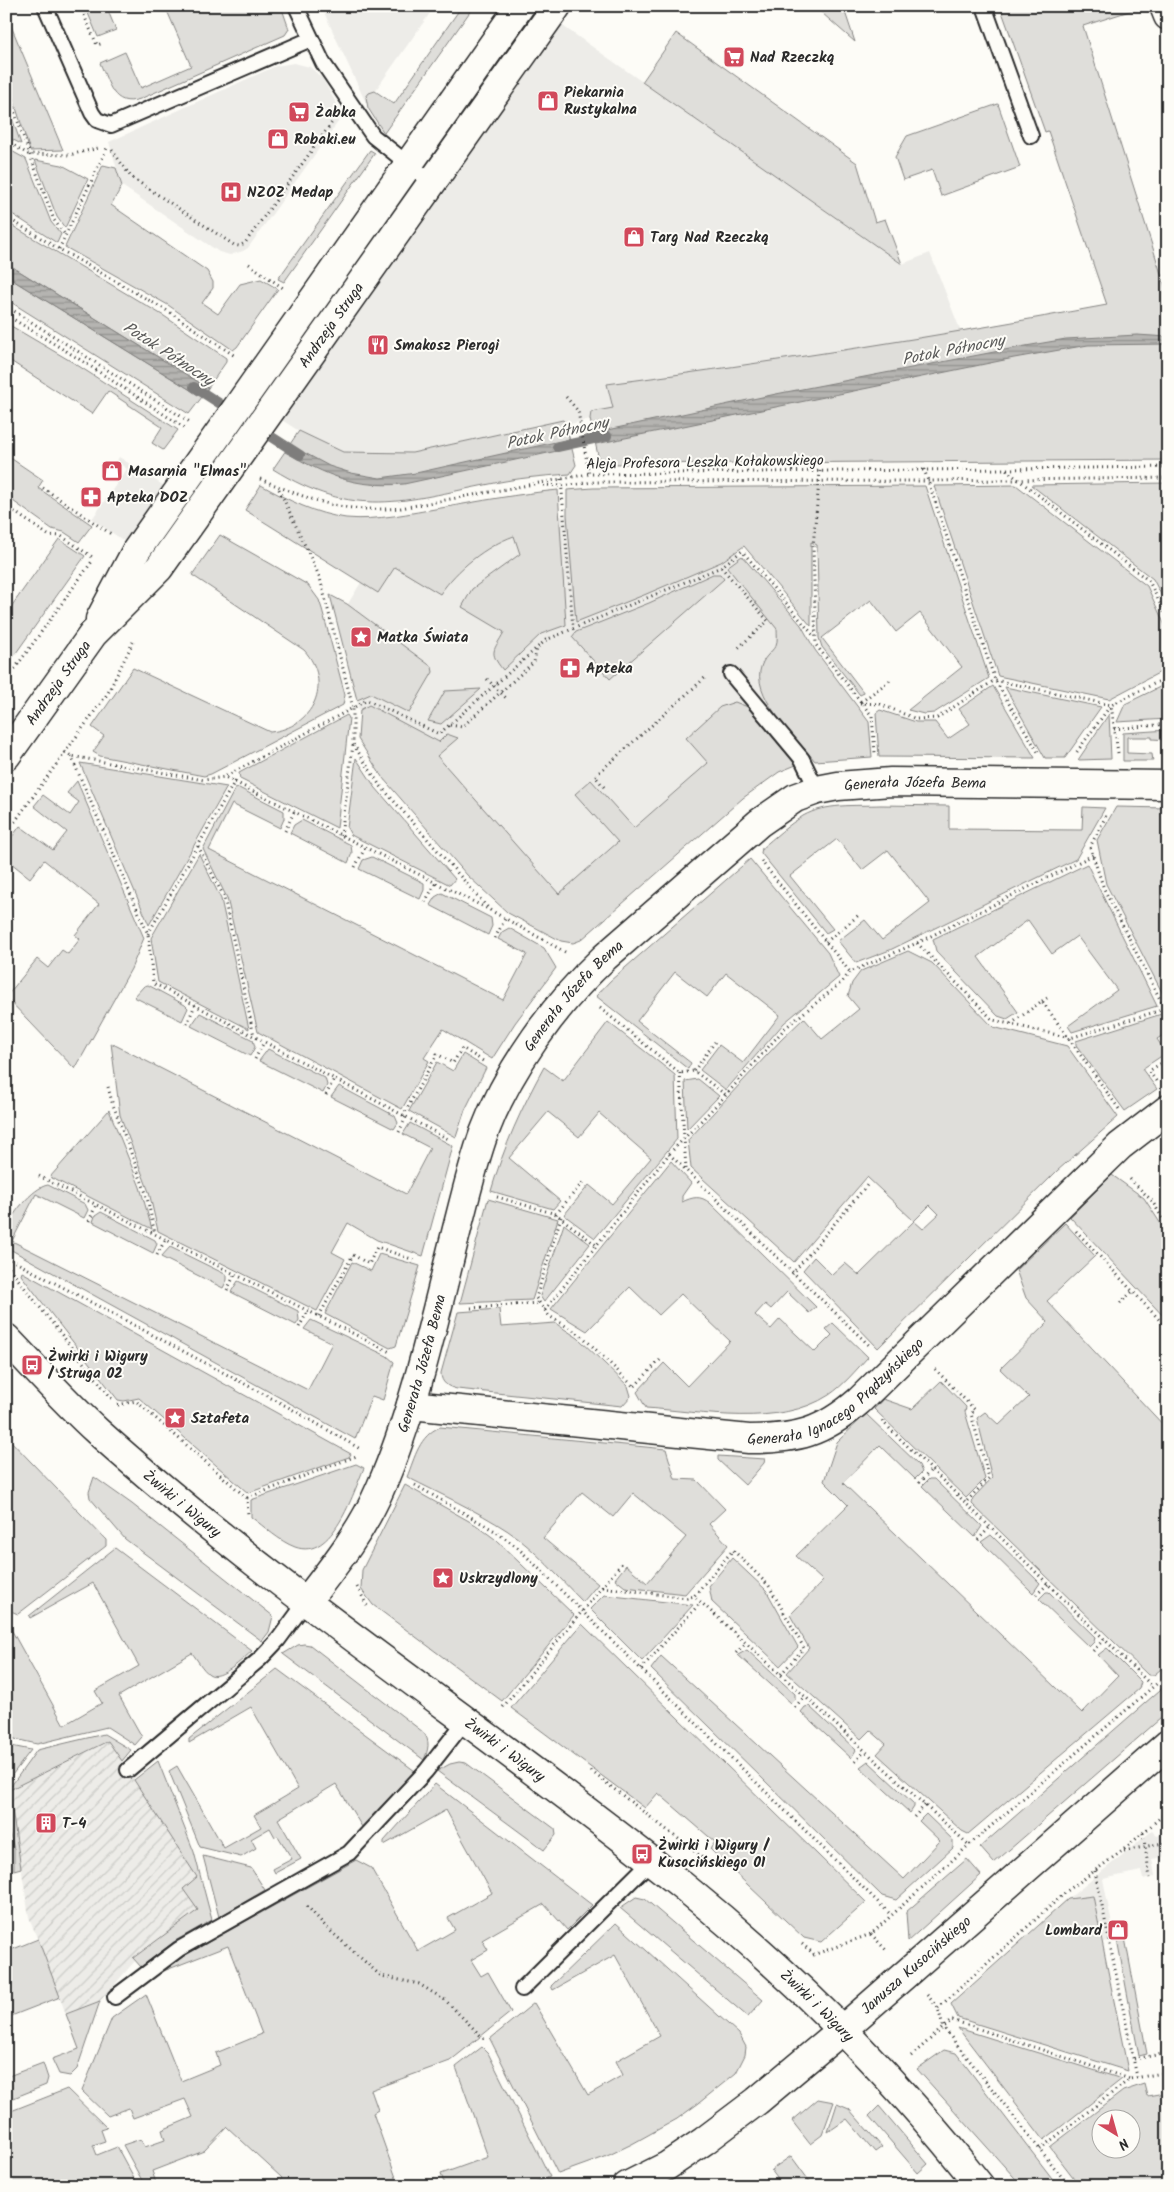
<svg xmlns="http://www.w3.org/2000/svg" width="1174" height="2192" viewBox="0 0 1174 2192" font-family="Kalam,sans-serif">
<style>
.built{fill:#edece8}
.industrial{fill:url(#industrial-furrows)}
.green{fill:#dfdeda;stroke:#858482;fill-rule:evenodd}
.water{fill:url(#water-rules);stroke:#7e7d7b}
.lines{fill:none;stroke-linecap:round;stroke-linejoin:round}
.stream{stroke:#7e7d7b;stroke-width:10}
.lane-casing{stroke:#2b2b2b;stroke-width:18}
.street-casing{stroke:#2b2b2b;stroke-width:31}
.secondary-casing{stroke:#2b2b2b;stroke-width:31}
.path{stroke:#2b2b2b;stroke-width:3;stroke-dasharray:1 4;stroke-linecap:butt}
.lane{stroke:#fdfcf7;stroke-width:14}
.street{stroke:#fdfcf7;stroke-width:28}
.secondary{stroke:#fdfcf7;stroke-width:28}
.labels{text-anchor:middle;stroke-width:4;stroke-linejoin:round;paint-order:stroke}
.poi-label{font-size:15px;font-weight:bold;fill:#2b2b2b;stroke:#fdfcf7;text-anchor:start}
.street-label{font-size:15px;fill:#2b2b2b;stroke:#fdfcf7}
.water-label{font-size:16px;font-style:italic;fill:#5b5b5a;stroke:#fdfcf7}
</style>
<defs>
<pattern id="industrial-furrows" width="10" height="10" patternUnits="userSpaceOnUse" patternTransform="scale(1.25)"><rect width="10" height="10" fill="#edece8"/><path d="M-1 1l2-2M0 10L10 0M9 11l2-2" fill="none" stroke="#cbcbc7"/></pattern>
<pattern id="water-rules" width="6" height="5" patternUnits="userSpaceOnUse" patternTransform="scale(1.25)"><rect width="6" height="5" fill="#b5b4b1"/><path d="M0 2.5h6" fill="none" stroke="#939390"/></pattern>
</defs>
<rect width="100%" height="100%" fill="#fdfcf7"/>
<filter id="ink" filterUnits="userSpaceOnUse"><feTurbulence type="fractalNoise" baseFrequency=".02" numOctaves="2"/><feDisplacementMap in="SourceGraphic" scale="10" xChannelSelector="R" yChannelSelector="G"/><feConvolveMatrix kernelMatrix="1 2 1 2 8 2 1 2 1" color-interpolation-filters="sRGB"/></filter>
<g filter="url(#ink)">
<path class="built" d="M 321,6 L 435,6 L 375,91 L 369,93 L 366,103 Z
M 557,22 L 902,264 L 930,253 L 961,332 L 745,366 L 607,384 L 613,408 L 591,412 L 590,419 L 566,425 L 563,420 L 412,453 L 343,452 L 299,431 L 277,417 Z
M 294,63 L 310,67 L 322,78 L 343,115 L 248,248 L 243,251 L 230,255 L 219,252 L 122,186 L 109,142 L 276,66 Z
M 119,457 L 169,489 L 130,545 L 92,519 L 127,469 L 117,461 Z
M 701,510 L 801,625 L 818,696 L 557,914 L 365,741 L 340,617 L 397,523 Z
M 1152,1831 L 1157,1836 L 1168,1832 L 1168,1856 L 1152,1859 L 1155,1876 L 1143,1879 L 1141,1871 L 1103,1879 L 1115,1940 L 1103,1942 L 1093,1896 L 1068,1899 Z"/>
<path class="industrial" d="M 109,1741 L 198,1878 L 199,1910 L 133,1958 L 135,1961 L 100,2001 L 66,2014 L 29,1917 L 9,1790 Z"/>
<path class="green" d="M 85,6 L 106,6 L 116,30 L 98,37 Z
M 165,6 L 281,6 L 289,29 L 285,35 L 140,99 C 113,108 109,83 100,63 L 125,52 L 141,88 L 191,66 Z
M 462,6 L 474,6 L 384,133 L 368,108 L 366,97 L 369,93 L 375,91 L 394,104 Z
M 814,6 L 843,6 L 855,42 Z
M 1000,6 L 1145,6 L 1083,26 L 1168,296 L 1168,460 L 603,464 L 599,460 L 590,419 L 591,412 L 613,408 L 607,384 C 774,362 941,336 1107,305 L 1048,131 L 1045,132 Z
M 6,14 L 63,150 L 30,151 L 6,77 Z
M 676,33 L 857,163 L 875,222 L 885,219 L 902,264 L 642,82 Z
M 6,101 L 21,144 L 6,136 Z
M 998,104 L 1020,167 L 941,196 L 932,170 L 903,180 L 895,157 L 907,136 Z
M 6,148 L 26,159 L 51,222 L 61,234 L 57,243 L 6,210 Z
M 370,150 L 375,153 L 284,282 L 278,279 Z
M 35,160 L 62,165 L 88,179 L 65,228 L 57,217 Z
M 103,165 L 116,168 L 122,186 L 111,205 L 207,271 L 213,282 L 213,288 L 202,303 L 218,314 L 240,284 L 261,279 L 278,289 L 237,347 L 233,350 L 168,305 L 65,247 Z
M 6,222 L 164,316 L 226,358 L 226,362 L 208,388 L 6,263 Z
M 6,276 L 202,397 L 189,414 L 6,299 Z
M 6,323 L 74,363 L 178,430 L 163,450 L 152,443 L 162,427 L 108,391 L 92,414 L 6,358 Z
M 563,420 L 566,425 L 576,465 L 570,474 C 543,476 517,478 490,484 C 403,501 355,520 273,469 L 299,431 L 343,452 L 412,453 Z
M 6,455 L 43,480 L 38,488 L 92,525 L 79,542 L 64,532 L 52,529 L 6,496 Z
M 1168,483 L 1168,608 L 1153,579 L 1031,485 Z
M 261,485 C 288,500 315,514 346,518 C 377,521 410,513 441,508 C 480,501 518,494 558,490 L 566,625 L 541,634 L 503,670 C 488,651 494,651 504,632 L 462,607 L 472,589 L 520,554 L 514,536 C 486,546 457,569 440,594 L 395,567 L 378,593 L 245,510 Z
M 1016,485 L 1147,586 L 1168,632 L 1168,668 L 1109,699 L 998,676 L 934,486 Z
M 925,486 L 989,678 L 934,713 L 924,714 L 908,710 L 962,667 L 920,613 L 896,632 L 871,600 L 822,638 L 864,693 L 860,695 L 822,647 L 819,638 L 817,545 L 811,542 L 811,626 L 744,546 L 721,562 L 644,595 L 576,622 L 567,515 L 567,490 L 593,488 Z
M 220,535 L 308,585 L 319,600 L 322,609 L 345,695 L 343,705 L 211,774 L 204,776 L 100,756 L 93,752 L 104,736 L 92,727 L 133,668 L 270,732 C 313,728 334,683 304,650 L 192,575 Z
M 59,539 L 85,556 L 6,667 L 6,614 Z
M 742,556 L 801,625 L 815,650 L 869,722 L 872,757 L 815,761 C 797,739 755,700 760,671 C 763,656 770,655 776,645 C 778,641 777,633 777,629 L 727,567 Z
M 713,574 L 720,574 L 724,579 L 610,679 L 572,637 L 576,632 L 649,603 Z
M 330,595 L 347,604 L 432,667 L 433,672 L 409,713 L 371,694 L 357,700 Z
M 1168,683 L 1168,719 L 1117,722 L 1125,704 Z
M 993,686 L 1035,758 L 879,757 L 876,713 L 880,710 L 916,722 L 935,722 L 948,739 L 970,724 L 959,709 Z
M 1005,687 L 1101,707 L 1065,758 L 1045,758 Z
M 481,689 L 441,724 L 428,721 L 445,691 Z
M 735,702 L 748,707 L 796,765 L 779,772 L 743,798 L 581,940 L 573,943 L 561,941 L 508,913 L 467,875 L 382,777 L 358,739 L 360,710 L 369,705 L 439,742 L 447,734 L 458,738 L 437,756 L 559,894 L 618,842 L 575,794 L 591,780 L 634,828 L 708,763 L 686,738 L 720,707 Z
M 1109,714 L 1111,759 L 1078,760 Z
M 347,715 L 349,718 L 337,828 L 240,779 L 239,773 Z
M 1168,730 L 1168,740 L 1152,739 L 1152,737 L 1127,737 L 1127,753 L 1152,754 L 1153,761 L 1123,761 L 1123,733 Z
M 356,758 L 375,787 L 455,879 L 450,885 L 351,835 L 347,828 Z
M 80,763 L 227,787 L 149,925 Z
M 77,781 L 144,938 L 131,969 L 75,1069 L 6,997 L 37,959 L 48,968 L 62,950 L 68,954 L 80,939 L 75,935 L 99,904 L 44,860 L 30,878 L 6,859 L 6,845 L 20,826 L 53,850 L 67,832 L 34,806 L 43,795 L 70,815 L 79,802 L 67,793 Z
M 239,788 L 284,811 L 284,819 L 280,828 L 232,804 L 209,850 L 503,1000 L 527,954 L 498,939 L 502,932 L 509,928 L 544,948 L 556,968 L 515,1023 L 492,1059 L 443,1029 L 424,1058 L 429,1061 L 402,1109 L 258,1032 L 227,898 L 203,849 L 235,789 Z
M 881,805 L 949,806 L 949,829 L 1082,830 L 1083,807 L 1105,808 L 1076,859 L 890,950 L 856,963 L 838,941 L 865,920 L 882,940 L 930,903 L 888,850 L 862,870 L 837,839 L 790,876 L 833,929 L 826,933 L 761,853 L 762,848 C 775,837 788,825 803,816 C 826,803 855,806 881,805 Z
M 1116,807 L 1168,808 L 1167,1002 L 1106,884 L 1097,840 Z
M 302,820 L 351,845 L 352,853 L 348,863 L 290,833 L 294,825 Z
M 199,854 L 221,899 L 249,1029 L 158,982 L 151,938 Z
M 372,857 L 424,883 L 424,890 L 420,899 L 359,869 L 363,860 Z
M 750,859 L 828,953 L 839,977 L 784,1023 L 726,1090 L 700,1070 L 719,1045 L 743,1063 L 780,1015 L 726,973 L 707,997 L 675,972 L 637,1021 L 691,1063 L 688,1069 L 596,996 L 610,981 Z
M 1087,864 L 1157,1006 L 1072,1032 L 1068,1026 L 1117,990 L 1077,936 L 1052,954 L 1028,920 L 978,957 L 1018,1012 L 1007,1019 L 998,1016 L 936,951 L 933,939 Z
M 442,893 L 491,918 L 492,926 L 488,935 L 430,905 L 435,897 Z
M 908,951 L 932,963 L 993,1027 L 1067,1046 L 1118,1117 L 1057,1171 L 878,1348 L 803,1270 L 814,1257 L 832,1275 L 845,1263 L 859,1275 L 914,1221 L 867,1177 L 794,1262 L 691,1168 L 688,1140 L 781,1040 L 804,1018 L 822,1039 L 859,1009 L 848,996 L 852,983 L 861,971 ZM 930,1205 L 939,1214 L 923,1229 L 914,1221 Z
M 148,985 L 185,1005 L 188,1008 L 182,1021 L 134,997 L 144,986 Z
M 1168,1012 L 1168,1032 L 1157,1039 L 1166,1053 L 1142,1069 L 1157,1089 L 1125,1111 L 1076,1045 L 1076,1041 Z
M 200,1013 L 253,1040 L 255,1047 L 250,1056 L 191,1026 Z
M 608,1022 L 675,1075 L 677,1139 L 595,1238 L 564,1215 L 589,1185 L 612,1204 L 651,1158 L 599,1113 L 579,1137 L 548,1112 L 509,1158 L 560,1201 L 553,1209 L 491,1191 C 504,1146 522,1107 544,1067 L 563,1081 Z
M 111,1043 L 406,1194 L 430,1148 L 403,1134 L 410,1123 L 453,1146 L 423,1256 L 377,1240 L 348,1223 L 332,1252 L 345,1259 L 317,1311 L 158,1231 L 149,1192 L 120,1115 Z
M 268,1049 L 325,1078 L 327,1085 L 323,1093 L 259,1061 Z
M 463,1054 L 486,1068 L 465,1110 L 456,1137 L 409,1111 L 437,1062 L 453,1071 Z
M 698,1079 L 719,1096 L 687,1129 L 685,1081 Z
M 339,1086 L 395,1116 L 398,1123 L 394,1129 L 331,1097 Z
M 109,1110 L 140,1187 L 152,1229 L 50,1177 Z
M 671,1161 L 691,1183 L 682,1196 L 682,1202 C 693,1197 700,1195 710,1203 L 816,1307 L 809,1313 L 787,1292 L 771,1309 L 765,1304 L 755,1315 L 771,1329 L 780,1319 L 815,1352 L 832,1335 L 826,1329 L 833,1323 L 868,1357 C 856,1370 844,1385 829,1395 C 779,1428 703,1412 646,1408 L 637,1392 L 664,1363 L 687,1386 L 730,1341 L 681,1294 L 659,1315 L 630,1287 L 587,1331 L 551,1309 Z
M 1112,1175 L 1144,1198 L 1168,1235 L 1167,1320 L 1070,1217 Z
M 48,1185 L 85,1204 L 88,1210 L 84,1218 L 36,1194 L 12,1241 L 308,1390 L 332,1343 L 304,1329 L 311,1320 L 387,1356 L 394,1362 L 383,1400 L 372,1396 L 355,1439 L 6,1247 C 6,1242 5,1236 6,1231 C 9,1217 33,1187 48,1185 Z
M 488,1199 L 558,1219 L 532,1300 L 460,1303 Z
M 101,1212 L 155,1240 L 157,1244 L 153,1253 L 93,1222 L 95,1216 Z
M 1065,1223 L 1095,1256 L 1047,1301 L 1168,1430 L 1168,1663 L 1154,1675 L 1148,1675 L 972,1504 L 973,1498 L 992,1478 L 977,1418 L 985,1412 L 999,1425 L 1029,1397 L 1000,1369 L 1048,1322 L 1026,1298 L 1016,1270 Z
M 564,1224 L 590,1244 L 544,1302 L 540,1296 Z
M 170,1247 L 227,1275 L 227,1280 L 223,1288 L 161,1257 Z
M 379,1254 L 420,1266 L 396,1346 L 390,1348 L 325,1314 L 352,1262 L 371,1271 Z
M 22,1272 L 351,1454 L 349,1457 L 248,1493 L 139,1398 L 124,1401 L 118,1400 L 21,1275 Z
M 238,1281 L 298,1311 L 299,1320 L 296,1325 L 231,1292 Z
M 499,1309 L 501,1327 L 555,1323 L 578,1338 L 628,1386 L 631,1396 L 622,1406 L 457,1389 C 448,1387 441,1383 441,1373 L 458,1312 Z
M 941,1381 L 966,1407 L 965,1412 L 985,1479 L 966,1498 L 874,1409 L 883,1399 L 912,1409 Z
M 866,1414 L 919,1465 L 922,1472 L 915,1479 L 880,1445 L 843,1483 L 1082,1713 L 1118,1676 L 1098,1655 L 1107,1648 L 1141,1682 L 1139,1689 L 968,1834 L 962,1831 L 877,1754 L 886,1744 L 870,1730 L 861,1739 L 787,1673 L 809,1648 L 790,1615 L 823,1581 L 796,1556 L 848,1505 L 824,1481 L 837,1442 Z
M 440,1427 L 666,1449 L 675,1479 L 697,1480 L 725,1509 L 709,1524 L 728,1545 L 685,1594 L 625,1587 L 615,1579 L 626,1565 L 647,1583 L 686,1537 L 633,1493 L 613,1517 L 582,1492 L 543,1538 L 598,1584 L 583,1602 C 559,1578 536,1550 508,1531 C 476,1510 440,1494 407,1477 C 415,1457 419,1436 440,1427 Z
M 6,1436 L 106,1540 L 106,1546 L 18,1614 L 6,1609 Z
M 718,1456 L 765,1459 L 764,1463 L 745,1485 L 718,1460 Z
M 356,1464 L 364,1468 C 353,1493 333,1561 295,1547 C 279,1541 265,1527 251,1517 L 251,1500 Z
M 94,1477 L 132,1504 L 273,1616 L 269,1632 L 262,1641 L 125,1539 L 90,1498 L 89,1492 Z
M 929,1479 L 934,1479 L 982,1526 L 975,1537 L 922,1486 Z
M 405,1485 L 476,1525 L 495,1539 L 574,1615 L 502,1701 L 373,1605 L 361,1589 L 362,1570 Z
M 991,1535 L 1040,1583 L 1033,1593 L 981,1542 Z
M 115,1548 L 252,1651 C 244,1658 220,1682 209,1674 C 202,1669 197,1659 192,1653 L 119,1696 L 142,1737 L 135,1745 L 107,1727 L 37,1744 L 6,1737 L 6,1635 L 12,1631 L 64,1725 L 102,1703 L 95,1691 L 139,1666 L 93,1583 L 30,1618 L 29,1616 Z
M 732,1558 L 766,1590 L 798,1647 L 780,1666 L 712,1602 L 709,1586 Z
M 1046,1592 L 1049,1592 L 1095,1637 L 1094,1642 L 1089,1647 L 1039,1599 Z
M 604,1595 L 693,1605 L 642,1661 L 590,1609 Z
M 582,1624 L 866,1902 L 821,1942 L 804,1938 L 710,1849 L 715,1842 L 658,1793 L 645,1808 L 511,1708 Z
M 304,1644 L 310,1645 L 423,1732 C 431,1741 428,1750 424,1760 L 283,1654 L 298,1645 Z
M 747,1650 L 795,1694 L 795,1699 L 791,1703 L 738,1655 Z
M 661,1656 L 904,1879 L 940,1841 L 919,1821 L 926,1814 L 953,1840 L 953,1848 L 896,1900 L 882,1896 L 651,1669 Z
M 277,1669 L 415,1771 L 362,1827 L 336,1784 L 278,1819 L 301,1859 L 275,1873 L 273,1869 L 292,1859 L 278,1836 L 275,1837 L 270,1828 L 251,1839 L 256,1848 L 241,1857 L 200,1847 L 169,1771 L 177,1766 L 224,1848 L 261,1827 L 254,1815 L 298,1789 L 251,1707 L 189,1743 L 189,1739 Z
M 1168,1683 L 1168,1712 L 994,1863 L 980,1847 Z
M 809,1706 L 856,1750 L 851,1758 L 801,1712 L 805,1707 Z
M 104,1734 L 131,1750 L 122,1761 L 108,1741 L 9,1790 L 21,1868 L 14,1870 L 14,1849 L 6,1821 L 6,1793 L 37,1750 Z
M 6,1745 L 31,1750 L 6,1783 Z
M 158,1761 L 194,1852 L 212,1920 L 175,1941 L 141,1967 L 133,1958 L 198,1910 L 183,1889 L 197,1877 L 134,1780 Z
M 868,1761 L 914,1804 L 914,1807 L 910,1813 L 860,1767 Z
M 459,1762 L 466,1763 L 555,1829 L 556,1835 L 544,1850 L 437,1771 L 450,1764 Z
M 435,1784 L 592,1905 L 567,1930 L 544,1904 L 482,1940 L 488,1950 L 471,1960 L 481,1976 L 488,1972 L 511,2012 L 450,2061 L 371,2090 L 378,2110 L 373,2113 L 399,2186 L 280,2186 L 278,2183 L 282,2178 L 227,2127 L 204,2151 L 152,2171 L 157,2186 L 145,2186 L 123,2145 L 141,2139 L 145,2147 L 165,2140 L 162,2130 L 193,2117 L 185,2099 L 133,2118 L 129,2108 L 108,2116 L 82,2091 L 112,2018 L 146,1994 L 181,2081 L 220,2065 L 216,2053 L 262,2034 L 228,1946 L 161,1972 L 187,1954 L 356,1860 L 371,1868 L 418,1951 L 455,1930 L 448,1918 L 492,1893 L 446,1810 L 384,1845 L 384,1841 Z
M 203,1856 L 251,1868 L 265,1890 L 219,1917 Z
M 967,1859 L 981,1875 L 908,1941 L 906,1912 Z
M 1093,1896 L 1128,2071 L 958,2018 L 951,2004 L 1068,1899 Z
M 636,1897 L 645,1899 L 763,2000 L 748,2017 L 620,1908 Z
M 616,1923 L 739,2034 L 746,2047 L 745,2055 L 736,2073 L 699,2103 L 677,2119 L 632,2144 L 605,2157 L 558,2174 L 490,2039 L 534,2003 L 588,2095 L 623,2075 L 616,2061 L 660,2036 L 615,1955 L 553,1990 L 551,1986 Z
M 1125,1938 L 1147,2054 L 1139,2056 L 1117,1939 Z
M 38,1939 L 60,1997 L 6,2018 L 6,1952 Z
M 100,2001 L 77,2069 L 70,2076 L 59,2074 L 52,2059 L 79,2049 L 66,2014 Z
M 958,2028 L 1122,2079 L 1044,2140 Z
M 482,2047 L 488,2053 L 550,2177 L 525,2186 L 445,2186 L 441,2174 L 488,2157 L 456,2067 Z
M 944,2050 L 956,2053 L 1058,2186 L 1022,2186 L 917,2069 Z
M 43,2063 L 48,2078 L 46,2085 L 6,2101 L 6,2077 Z
M 1144,2084 L 1147,2096 L 1165,2093 L 1168,2125 L 1168,2186 L 1080,2186 L 1050,2147 L 1123,2091 ZM 1102,2120 L 1132,2120 L 1132,2150 L 1102,2150 Z
M 67,2089 L 107,2128 L 101,2130 L 105,2141 L 93,2145 L 97,2155 L 117,2147 L 138,2186 L 6,2186 L 6,2113 Z
M 818,2099 L 834,2102 L 822,2135 L 810,2144 L 792,2121 Z
M 837,2104 L 849,2109 L 882,2147 L 875,2152 L 847,2119 L 828,2132 Z
M 879,2106 L 928,2164 L 918,2173 L 869,2116 Z
M 791,2156 L 813,2186 L 783,2186 L 771,2170 Z"/>
<path class="water" d="M 6,263 L 208,388 L 202,397 L 6,276 Z
M 1137,335 L 1168,337 L 1168,344 L 1088,345 L 1014,358 L 596,444 L 593,433 L 776,394 L 1020,347 L 1066,339 Z
M 569,439 L 571,448 L 404,484 C 352,488 329,476 285,452 L 290,445 L 329,466 L 351,473 L 380,478 L 416,473 Z"/>
<g class="lines">
<path class="stream" d="M 194,387 L 300,455
M 557,447 L 607,436"/>
<g class="lane-casing">
<path id="lane" d="M 45,6 L 92,113 L 97,120 L 111,125 L 311,39
M 296,6 L 323,63 L 373,136 L 432,183
M 984,6 L 1031,136
M 731,674 L 802,759 L 817,790
M 128,1770 L 260,1659 L 278,1640 L 306,1602
M 522,1989 L 651,1861
M 115,1997 L 179,1949 L 349,1853 L 426,1771 L 466,1720"/>
</g>
<g class="street-casing">
<g id="street">
<path d="M 1164,6 L 1168,16"/>
<path id="s1" d="M 411,1405 L 749,1439 C 797,1439 822,1433 859,1401 L 1120,1146 L 1168,1109"/>
<path id="s2" d="M 306,1602 C 334,1566 362,1531 380,1489 C 417,1405 437,1306 460,1217 C 467,1189 474,1161 484,1133 C 508,1069 555,1004 605,957 L 759,823 L 795,798 L 817,790 L 838,786 L 891,782 L 1168,785"/>
<path id="s3" d="M 627,2186 L 667,2166 L 704,2141 L 757,2101 L 843,2029 L 1168,1744"/>
</g>
</g>
<g class="secondary-casing">
<g id="secondary">
<path d="M 100,619 L 136,551 L 520,6"/>
<path id="s4" d="M 6,756 L 93,634 L 159,568 L 557,6"/>
<path id="s5" d="M 6,1338 C 36,1369 65,1402 97,1431 C 281,1596 490,1731 683,1886 C 793,1975 893,2075 980,2186"/>
</g>
</g>
<path class="path" d="M 80,6 L 97,45 L 104,43
M 6,89 L 54,220 L 66,236
M 6,141 L 28,154 L 69,155 L 99,148
M 112,150 L 131,177 L 234,245 L 239,246 L 245,243 L 333,121
M 6,217 L 59,249 L 166,310 L 235,356
M 59,249 L 107,148
M 249,264 L 283,288
M 6,306 L 190,422
M 6,315 L 76,357 L 185,428
M 566,397 L 578,411 L 589,474
M 924,469 L 995,680 L 1038,752
M 1006,470 L 1149,581 L 1168,620
M 820,471 L 813,546 L 816,645 L 872,716 L 875,753
M 260,479 C 314,501 340,513 401,508 L 589,474 L 1168,467
M 561,479 L 573,628
M 543,485 L 561,486 L 594,482 L 927,481 L 1168,478
M 43,488 L 111,534
M 6,506 L 48,535 L 61,536 L 94,558
M 721,567 L 768,621 L 736,650
M 487,679 L 506,698
M 6,681 L 93,560
M 861,702 L 893,678
M 860,703 L 880,704 L 916,719 L 937,718 L 995,680 L 1111,705 L 1076,753
M 450,725 L 462,727 L 534,662 L 537,648
M 1114,729 L 1168,724
M 65,752 L 71,756 L 204,780 L 225,777 L 488,909
M 1118,753 L 1111,705 L 1168,677
M 71,756 L 148,934 L 153,983 L 450,1140
M 226,776 L 353,708 L 320,578 L 278,487
M 604,787 L 595,776 L 707,676
M 1106,816 L 1090,847 L 1104,889 L 1165,1009
M 285,831 L 294,812
M 6,834 L 108,693 L 133,642
M 341,836 L 353,745
M 198,846 L 224,897 L 254,1036
M 761,861 L 850,972
M 355,867 L 365,848
M 425,902 L 436,883
M 148,934 L 235,781
M 495,938 L 505,919
M 826,942 L 860,914
M 917,943 L 993,1020 L 1070,1038 L 1168,1008
M 565,952 L 490,910 L 379,784 L 353,744 L 353,708 L 367,700 L 439,734 L 546,640 L 721,567 L 742,551 L 814,636
M 1042,1001 L 1047,998
M 600,1008 L 680,1073 L 694,1071 L 726,1095
M 187,1024 L 195,1005
M 1011,1024 L 1042,1001 L 1119,1109
M 255,1059 L 264,1042
M 694,1071 L 715,1042
M 680,1073 L 686,1169
M 1156,1081 L 1149,1071 L 1168,1059
M 108,1087 L 112,1102 L 146,1193 L 155,1234
M 326,1095 L 334,1079
M 403,1116 L 437,1054 L 453,1063 L 462,1048 L 483,1061
M 399,1132 L 406,1117
M 669,1154 L 871,1347
M 39,1176 L 392,1353
M 1130,1179 L 1152,1201 L 1168,1227
M 497,1197 L 556,1214 L 596,1245
M 556,1214 L 584,1181
M 561,1217 L 536,1298 L 549,1316 L 581,1335 L 634,1387 L 660,1360
M 89,1221 L 96,1205
M 1076,1231 L 1168,1329
M 157,1255 L 165,1240
M 6,1257 L 288,1407 L 362,1450
M 6,1264 L 112,1399
M 792,1274 L 868,1184
M 227,1290 L 235,1274
M 1120,1303 L 1133,1291
M 471,1308 L 539,1303
M 545,1310 L 669,1154 L 726,1095 L 785,1028 L 842,982 L 850,972 L 917,943 L 1093,855
M 319,1316 L 353,1255 L 369,1264 L 377,1247 L 417,1261
M 299,1327 L 308,1311
M 935,1369 L 975,1410 L 971,1414 L 989,1478 L 965,1503
M 118,1405 L 136,1401 L 247,1498 L 248,1516
M 882,1421 L 1153,1687
M 919,1483 L 931,1470
M 415,1485 L 495,1531 L 518,1548 L 891,1915
M 247,1498 L 359,1455
M 978,1540 L 990,1527
M 357,1587 L 367,1605
M 602,1587 L 687,1598 L 694,1596
M 1036,1595 L 1048,1584
M 1093,1651 L 1104,1639
M 736,1653 L 746,1643
M 641,1669 L 701,1602
M 781,1674 L 804,1648 L 769,1586 L 733,1550 L 694,1596 L 969,1845
M 503,1707 L 622,1563
M 795,1707 L 805,1696
M 855,1762 L 865,1751
M 591,1771 L 703,1858
M 914,1817 L 925,1805
M 1143,1833 L 1150,1878
M 1124,1851 L 1168,1842
M 1095,1871 L 1137,2077
M 307,1906 L 326,1927 L 381,1976 L 419,1984 L 445,2000 L 484,2039
M 871,1934 L 886,1950
M 802,1944 L 814,1954
M 813,1955 L 871,1934 L 969,1845 L 1168,1674
M 927,1995 L 938,2008 L 943,2027 L 1069,2186
M 938,2008 L 1067,1891 L 1122,1851 L 1168,1811
M 911,2056 L 952,2020 L 1130,2079
M 1134,2059 L 1168,2053
M 1164,2072 L 1168,2090
M 1040,2149 L 1130,2079 L 1168,2072"/>
<use href="#lane" class="lane"/>
<use href="#street" class="street"/>
<use href="#secondary" class="secondary"/>
</g>
</g>
<defs>
<g id="supermarket-square" transform="scale(1.125)"><rect x="-9" y="-9" width="18" height="18" rx="4" fill="#d1495b" stroke="#fdfcf7"/><path d="M-6-5.5h2.5l.6 2H6L4.5 2H-2.5L-4.4-4H-6ZM-1.5 3.2a1.3 1.3 0 1 0 .1 0ZM3 3.2a1.3 1.3 0 1 0 .1 0Z" fill="#fff"/></g>
<g id="shop-square" transform="scale(1.125)"><rect x="-9" y="-9" width="18" height="18" rx="4" fill="#d1495b" stroke="#fdfcf7"/><path d="M-5-2.5h2.3a2.7 3.5 0 0 1 5.4 0H5L5.5 6h-11ZM-1.5-2.5h3a1.5 2.3 0 0 0-3 0Z" fill="#fff"/></g>
<g id="hospital-square" transform="scale(1.125)"><rect x="-9" y="-9" width="18" height="18" rx="4" fill="#d1495b" stroke="#fdfcf7"/><path d="M-5-5h3v3.5h4V-5h3V5h-3V1.5h-4V5h-3Z" fill="#fff"/></g>
<g id="restaurant-square" transform="scale(1.125)"><rect x="-9" y="-9" width="18" height="18" rx="4" fill="#d1495b" stroke="#fdfcf7"/><path d="M-5-6h1v4h1v-4h1v4h1v-4h1v5L-1.5 .5V6h-2V.5L-5-1ZM5-6V6H3V1.5H1.5Q1.5-4 5-6Z" fill="#fff"/></g>
<g id="pharmacy-square" transform="scale(1.125)"><rect x="-9" y="-9" width="18" height="18" rx="4" fill="#d1495b" stroke="#fdfcf7"/><path d="M-2-6h4v4h4v4h-4v4h-4v-4h-4v-4h4Z" fill="#fff"/></g>
<g id="sight-square" transform="scale(1.125)"><rect x="-9" y="-9" width="18" height="18" rx="4" fill="#d1495b" stroke="#fdfcf7"/><path d="M0-6L1.8-2.2L6-1.7L2.9 1.2L3.7 5.4L0 3.3L-3.7 5.4L-2.9 1.2L-6-1.7L-1.8-2.2Z" fill="#fff"/></g>
<g id="bus-square" transform="scale(1.125)"><rect x="-9" y="-9" width="18" height="18" rx="4" fill="#d1495b" stroke="#fdfcf7"/><path d="M-5-6H5V4H4V6H2V4H-2V6H-4V4H-5ZM-3.5-4V0h7V-4ZM-3.5 1.2v1.5H-2V1.2ZM2 1.2v1.5H3.5V1.2Z" fill="#fff"/></g>
<g id="building-square" transform="scale(1.125)"><rect x="-9" y="-9" width="18" height="18" rx="4" fill="#d1495b" stroke="#fdfcf7"/><path d="M-4-6H4V6H1V3H-1V6H-4ZM-2.5-4.3h1.7v1.8h-1.7ZM.8-4.3h1.7v1.8H.8ZM-2.5-1h1.7V.8h-1.7ZM.8-1h1.7V.8H.8Z" fill="#fff"/></g>
</defs>
<g fill-rule="evenodd">
<use href="#supermarket-square" x="734" y="57"/>
<use href="#shop-square" x="548" y="101"/>
<use href="#supermarket-square" x="299" y="112"/>
<use href="#shop-square" x="278" y="139"/>
<use href="#hospital-square" x="231" y="192"/>
<use href="#shop-square" x="634" y="237"/>
<use href="#restaurant-square" x="378" y="345"/>
<use href="#shop-square" x="112" y="471"/>
<use href="#pharmacy-square" x="91" y="497"/>
<use href="#sight-square" x="361" y="637"/>
<use href="#pharmacy-square" x="570" y="668"/>
<use href="#bus-square" x="32" y="1365"/>
<use href="#sight-square" x="175" y="1418"/>
<use href="#sight-square" x="443" y="1578"/>
<use href="#building-square" x="46" y="1823"/>
<use href="#bus-square" x="642" y="1854"/>
<use href="#shop-square" x="1118" y="1930"/>
</g>
<g class="labels">
<g class="poi-label">
<text x="750" y="62">Nad Rzeczką</text>
<text x="564" y="97">Piekarnia<tspan x="564" dy="17">Rustykalna</tspan></text>
<text x="315" y="117">Żabka</text>
<text x="294" y="144">Robaki.eu</text>
<text x="247" y="197">NZOZ Medap</text>
<text x="650" y="242">Targ Nad Rzeczką</text>
<text x="394" y="350">Smakosz Pierogi</text>
<text x="128" y="476">Masarnia "Elmas"</text>
<text x="107" y="502">Apteka DOZ</text>
<text x="377" y="642">Matka Świata</text>
<text x="586" y="673">Apteka</text>
<text x="48" y="1361">Żwirki i Wigury<tspan x="48" dy="17">/ Struga 02</tspan></text>
<text x="191" y="1423">Sztafeta</text>
<text x="459" y="1583">Uskrzydlony</text>
<text x="62" y="1828">T-4</text>
<text x="658" y="1850">Żwirki i Wigury /<tspan x="658" dy="17">Kusocińskiego 01</tspan></text>
<text x="1102" y="1935" text-anchor="end">Lombard</text>
</g>
<g class="street-label">
<text dy="5" stroke="none"><textPath href="#s4" startOffset="541">Andrzeja Struga</textPath></text>
<text transform="translate(705 462) rotate(-1)" y="5">Aleja Profesora Leszka Kołakowskiego</text>
<text dy="5" stroke="none"><textPath href="#s4" startOffset="90">Andrzeja Struga</textPath></text>
<text dy="5" stroke="none"><textPath href="#s2" startOffset="1092">Generała Józefa Bema</textPath></text>
<text dy="5" stroke="none"><textPath href="#s2" startOffset="672">Generała Józefa Bema</textPath></text>
<text dy="5" stroke="none"><textPath href="#s2" startOffset="268">Generała Józefa Bema</textPath></text>
<text dy="5" stroke="none"><textPath href="#s1" startOffset="442">Generała Ignacego Prądzyńskiego</textPath></text>
<text dy="5" stroke="none"><textPath href="#s5" startOffset="242">Żwirki i Wigury</textPath></text>
<text dy="5" stroke="none"><textPath href="#s5" startOffset="648">Żwirki i Wigury</textPath></text>
<text dy="5" stroke="none"><textPath href="#s3" startOffset="365">Janusza Kusocińskiego</textPath></text>
<text dy="5" stroke="none"><textPath href="#s5" startOffset="1052">Żwirki i Wigury</textPath></text>
</g>
<g class="water-label">
<text transform="translate(953 349) rotate(-11)" y="6">Potok Północny</text>
<text transform="translate(169 353) rotate(33)" y="6">Potok Północny</text>
<text transform="translate(557 432) rotate(-12)" y="6">Potok Północny</text>
</g>
</g>
<rect width="1174" height="2192" fill="none" stroke="#fdfcf7" stroke-width="25"/>
<rect x="12" y="12" width="1149" height="2167" fill="none" stroke="#2b2b2b" stroke-width="2" filter="url(#ink)"/>
<g transform="translate(1116 2134) rotate(143)"><circle r="24" fill="#fdfcf7" stroke="#a9a8a5"/>
<path d="M0-4L9 19L0 12L-9 19Z" fill="#d1495b"/>
<text y="-8" font-size="14" font-weight="bold" text-anchor="middle" fill="#2b2b2b">N</text>
</g>
</svg>
